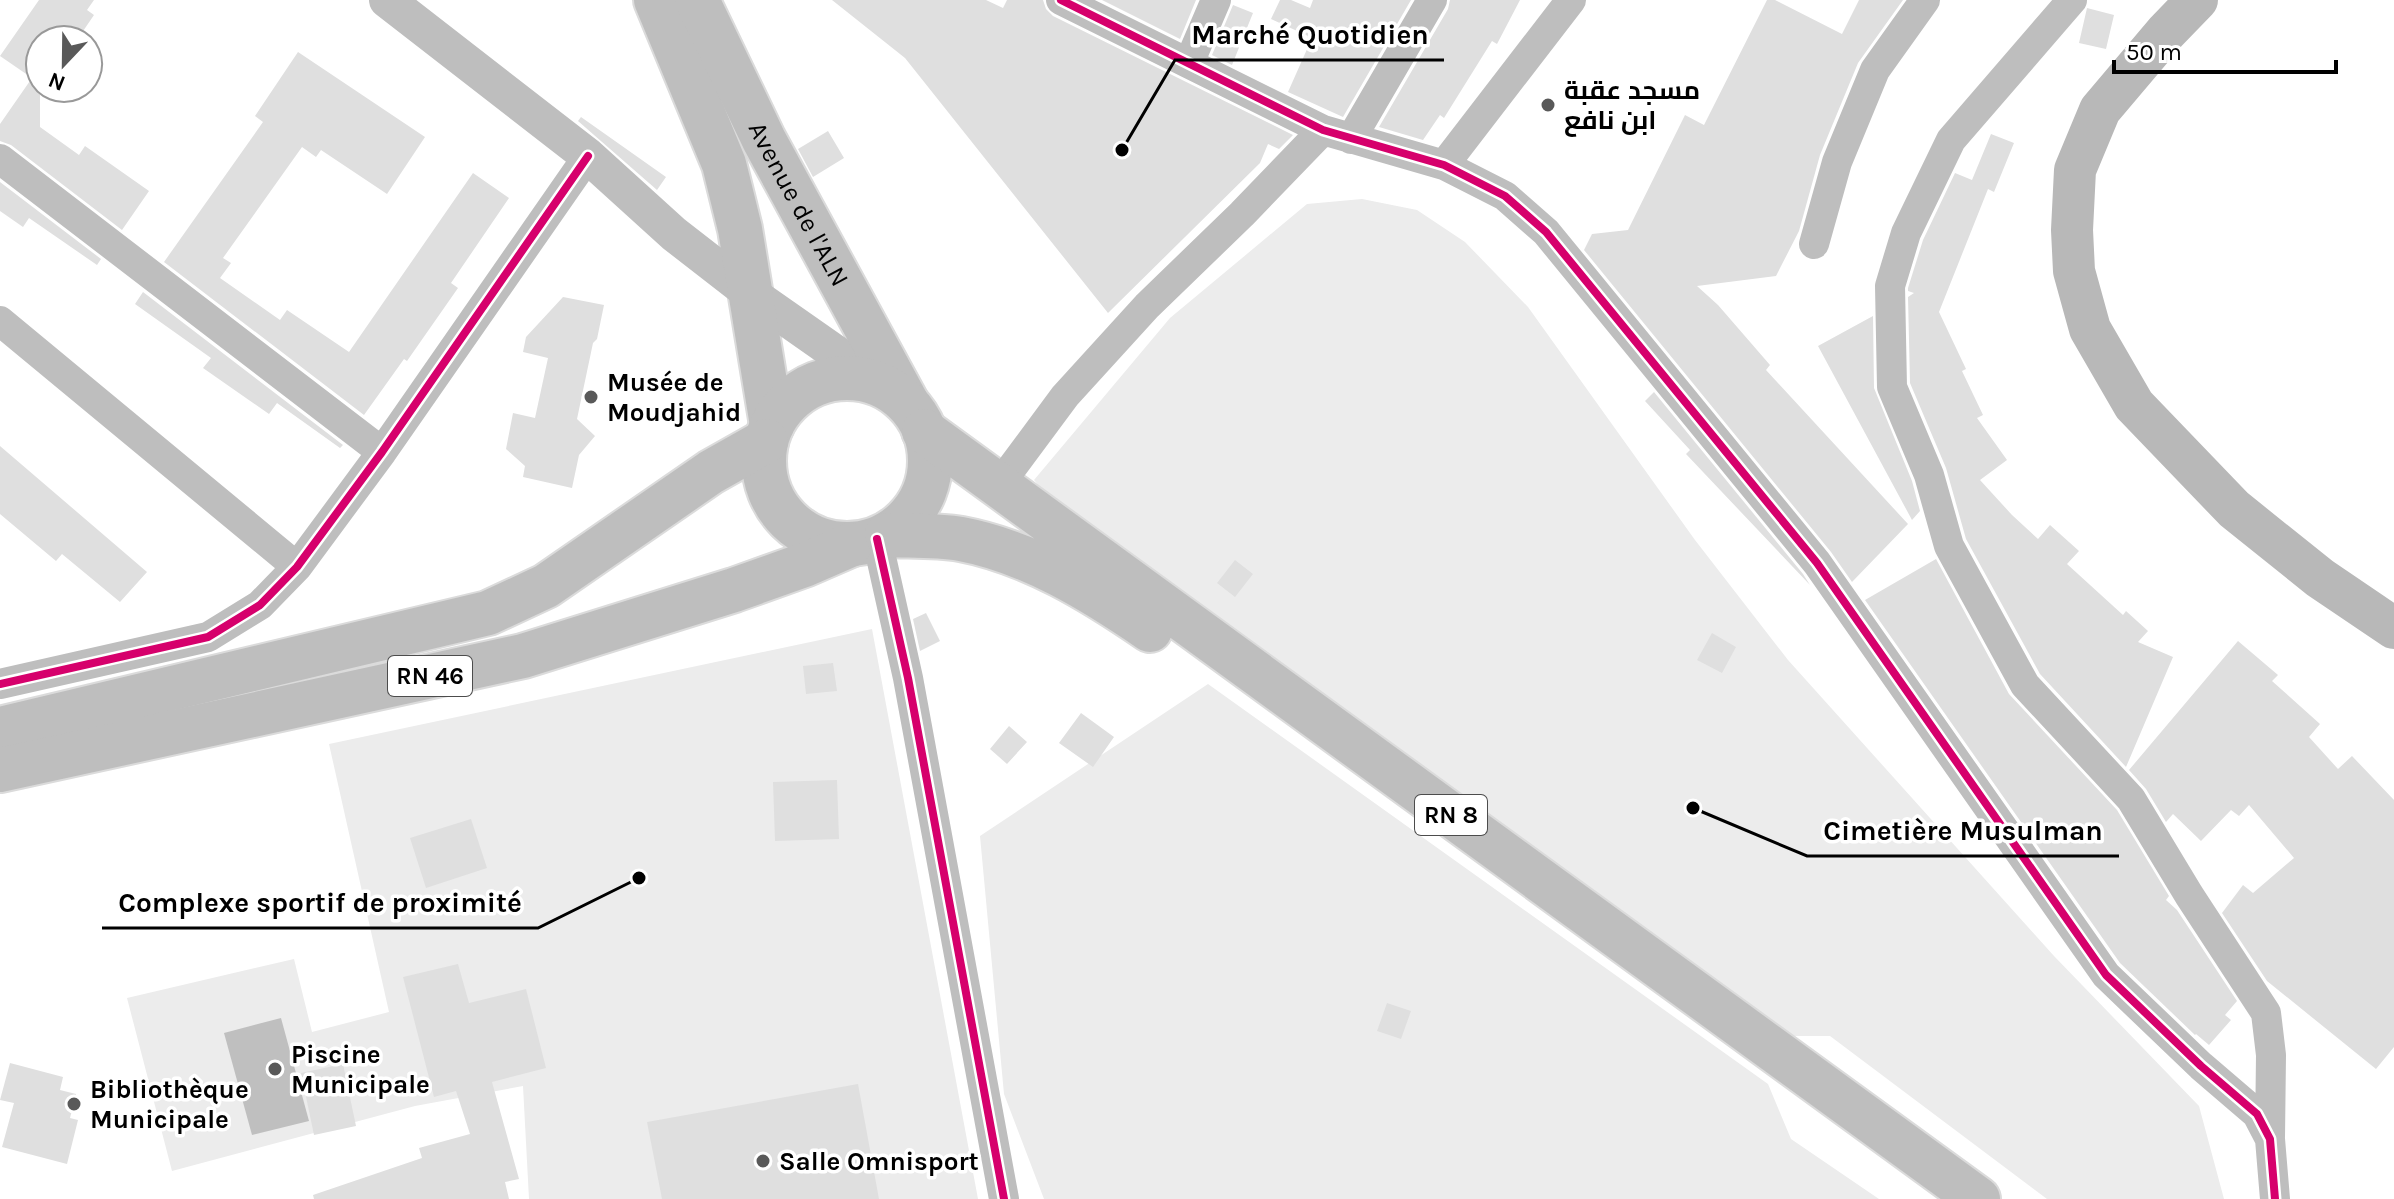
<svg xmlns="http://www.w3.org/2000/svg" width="2394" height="1199" viewBox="0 0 2394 1199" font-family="Karla,Cairo,sans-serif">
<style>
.green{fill:#ececec}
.water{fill:#bfbfbf}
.building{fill:#dfdfdf}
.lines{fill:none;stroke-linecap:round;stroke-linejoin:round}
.primary-casing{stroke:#dbdbdb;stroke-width:48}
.trunk-casing{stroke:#dbdbdb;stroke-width:48}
.minor{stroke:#bebebe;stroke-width:30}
.tertiary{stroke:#bebebe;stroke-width:36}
.secondary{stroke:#b8b8b8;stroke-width:42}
.primary{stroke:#bebebe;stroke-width:44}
.trunk{stroke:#bebebe;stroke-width:44}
.cycleway-casing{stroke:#fff;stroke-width:13}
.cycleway{stroke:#d6006c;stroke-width:8}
.poi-dot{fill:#595959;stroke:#fff;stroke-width:3}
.labels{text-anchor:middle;stroke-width:7;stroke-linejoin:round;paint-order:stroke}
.shield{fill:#fff;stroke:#4c4c4c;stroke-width:2}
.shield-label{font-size:24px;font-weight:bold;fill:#000}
.poi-label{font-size:26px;font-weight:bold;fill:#000;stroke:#fff;text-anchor:start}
.street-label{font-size:26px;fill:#000;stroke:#fff}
.leader{fill:none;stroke:#000;stroke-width:3}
.callout-dot{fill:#000;stroke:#fff;stroke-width:3}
.callout-label{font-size:28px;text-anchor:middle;font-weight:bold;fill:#000;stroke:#fff;stroke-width:7;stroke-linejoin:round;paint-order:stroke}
</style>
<rect width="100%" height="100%" fill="#fff"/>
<path class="green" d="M 1362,199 L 1417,210 L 1465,242 L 1528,307 L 1695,540 L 1788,660 L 2054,956 L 2199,1106 L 2224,1199 L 2047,1199 L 1830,1036 L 1771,1036 L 1050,499 L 1034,480 L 1170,318 L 1307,204 Z
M 872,629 L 978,1199 L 529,1199 L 523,1086 L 415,1106 L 172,1171 L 127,998 L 294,959 L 312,1032 L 389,1012 L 329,744 Z
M 1208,684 L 1768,1084 L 1791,1139 L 1879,1199 L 1044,1199 L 1004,1094 L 980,836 Z"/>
<path class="water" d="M 281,1018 L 309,1121 L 252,1135 L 224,1033 Z"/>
<path class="building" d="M 39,0 L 94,0 L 87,10 L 94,15 L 77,40 L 40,40 L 40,127 L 79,155 L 85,146 L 149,191 L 122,230 L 11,145 L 0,141 L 0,124 L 32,78 L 0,56 Z
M 832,0 L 986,0 L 1003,8 L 1007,0 L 1043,0 L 1046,9 L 1053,16 L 1293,135 L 1279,149 L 1268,144 L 1260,163 L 1108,313 L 905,58 Z
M 1102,0 L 1196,0 L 1180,39 Z
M 1280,0 L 1291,0 L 1310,8 L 1313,0 L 1411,0 L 1343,117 L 1288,92 L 1308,47 L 1304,45 L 1308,36 L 1271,19 Z
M 1450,0 L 1520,0 L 1497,44 L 1492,41 L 1444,118 L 1440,115 L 1423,140 L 1379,127 L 1448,9 Z
M 1767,0 L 1775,0 L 1842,34 L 1859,0 L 1903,0 L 1858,63 L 1820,155 L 1799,231 L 1776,276 L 1697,286 L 1718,305 L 1770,365 L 1766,370 L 1908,524 L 1852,582 L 1831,552 L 1584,250 L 1592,234 L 1628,230 L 1685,115 L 1704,125 Z
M 1233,5 L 1253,13 L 1232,65 L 1212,55 Z
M 2087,8 L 2114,15 L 2106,49 L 2079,43 Z
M 298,52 L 425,137 L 387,194 L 321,150 L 316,157 L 302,147 L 223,258 L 231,263 L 220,278 L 280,320 L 287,310 L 349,352 L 473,173 L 509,198 L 451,283 L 458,288 L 407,361 L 404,359 L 364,415 L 164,262 L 263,122 L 255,116 Z
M 581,117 L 666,177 L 657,190 L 578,121 Z
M 828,131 L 844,158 L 813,177 L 798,149 Z
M 1991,134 L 2014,143 L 1994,192 L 1988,189 L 1939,312 L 1966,369 L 1962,371 L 1983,415 L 1977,418 L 2007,460 L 1980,480 L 2012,515 L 2038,539 L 2050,525 L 2079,551 L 2067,564 L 2123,615 L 2126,611 L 2148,631 L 2138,642 L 2173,657 L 2126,767 L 2040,674 L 1966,539 L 1946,468 L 1910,383 L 1908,297 L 1914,293 L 1908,291 L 1908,288 L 1923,240 L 1955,173 L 1972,180 Z
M 0,182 L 101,259 L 97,265 L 29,218 L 23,227 L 0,211 Z
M 143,292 L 343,445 L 340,448 L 277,403 L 269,414 L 203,368 L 211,358 L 135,304 Z
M 563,297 L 604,305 L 597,339 L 593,343 L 577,419 L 595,436 L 579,455 L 572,488 L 523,477 L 525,466 L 506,449 L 513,413 L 535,418 L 548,358 L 523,352 L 526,337 Z
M 1873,316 L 1874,388 L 1912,481 L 1920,511 L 1912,520 L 1818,346 Z
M 1654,392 L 1803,574 L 1810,585 L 1686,454 L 1690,450 L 1645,401 Z
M 0,446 L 147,572 L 120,602 L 62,554 L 56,561 L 0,514 Z
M 1936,559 L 2009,694 L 2117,810 L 2169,896 L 2166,900 L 2177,910 L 2237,1001 L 2225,1015 L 2231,1020 L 2209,1045 L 2196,1034 L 2195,1035 L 2120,963 L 1865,600 Z
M 1235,560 L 1253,574 L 1235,597 L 1217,583 Z
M 926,613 L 940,641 L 920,651 L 913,619 Z
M 1712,633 L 1736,647 L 1722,673 L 1697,660 Z
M 2238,641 L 2278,675 L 2272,681 L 2320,724 L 2309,737 L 2338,769 L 2352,756 L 2394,800 L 2394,1047 L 2376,1069 L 2267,981 L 2222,913 L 2243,885 L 2253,893 L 2294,858 L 2249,805 L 2239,816 L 2231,810 L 2201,841 L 2173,814 L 2166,822 L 2146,789 L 2129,770 Z
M 833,663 L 837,691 L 806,694 L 803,666 Z
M 1081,713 L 1114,737 L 1093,767 L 1059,743 Z
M 1009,726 L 1027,742 L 1007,764 L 990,749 Z
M 837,780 L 839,839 L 775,841 L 773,782 Z
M 471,819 L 487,868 L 426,888 L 410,838 Z
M 458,964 L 469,1003 L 526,989 L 546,1068 L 492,1082 L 519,1179 L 505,1182 L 509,1199 L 314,1199 L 313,1195 L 422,1158 L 419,1148 L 470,1134 L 456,1091 L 434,1097 L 403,977 Z
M 1387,1003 L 1411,1011 L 1401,1039 L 1377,1031 Z
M 10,1063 L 63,1077 L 60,1090 L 76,1094 L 70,1118 L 78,1120 L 67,1164 L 2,1147 L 14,1103 L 0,1100 Z
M 343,1064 L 356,1126 L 314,1135 L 301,1073 Z
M 858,1084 L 879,1199 L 662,1199 L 647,1122 Z"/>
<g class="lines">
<g class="primary-casing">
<g id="primary">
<path d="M 656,0 L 724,164 L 740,229 L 772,425"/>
<path id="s1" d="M 697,0 L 764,140 L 907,403"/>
<circle cx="847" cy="461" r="83"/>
<path d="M 0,729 L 488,613 L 546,586 L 711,472 L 766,441"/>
<path d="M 0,770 L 523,656 L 734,590 L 804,565 L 850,545"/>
</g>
</g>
<g class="trunk-casing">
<path id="trunk" d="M 924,431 L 1978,1199
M 887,535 C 911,536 937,535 961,539 C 1030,552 1093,591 1150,630"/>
</g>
<path class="minor" d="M 1061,0 L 1323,130 L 1444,165 L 1505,196 L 1546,232 L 1817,563 L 2106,975 L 2201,1066 L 2257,1114 L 2270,1139 L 2275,1199
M 2072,0 L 1951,140 L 1906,233 L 1890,286 L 1892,387 L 1929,475 L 1949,546 L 2025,685 L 2131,799 L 2189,895 L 2266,1013 L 2271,1055 L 2270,1137
M 1189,63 L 1216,0
M 1351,139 L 1432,0
M 0,159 L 382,452
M 1444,165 L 1571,0
M 1814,244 L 1837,162 L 1875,70 L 1925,0
M 0,321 L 297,567
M 999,485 L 1065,396 L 1147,306 L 1242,214 L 1323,130
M 877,539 L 908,678 L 1004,1199
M 0,684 L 208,637 L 260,605 L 297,567 L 382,452 L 588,156"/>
<path class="tertiary" d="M 387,0 L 588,156 L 674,234 L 750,293 L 890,391"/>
<path class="secondary" d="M 2197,0 L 2166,32 L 2100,110 L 2075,170 L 2072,230 L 2074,271 L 2090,329 L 2134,405 L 2234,509 L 2320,578 L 2394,628"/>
<use href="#primary" class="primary"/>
<use href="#trunk" class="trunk"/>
<g class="cycleway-casing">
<path id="cycleway" d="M 1061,0 L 1323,130 L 1444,165 L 1505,196 L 1546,232 L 1817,563 L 2106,975 L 2201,1066 L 2257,1114 L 2270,1139 L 2275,1199
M 877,539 L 908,678 L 1004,1199
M 0,684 L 208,637 L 260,605 L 297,567 L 382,452 L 588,156"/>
</g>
<use href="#cycleway" class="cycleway"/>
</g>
<g class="poi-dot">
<circle cx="1548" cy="105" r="8"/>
<circle cx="591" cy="397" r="8"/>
<circle cx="275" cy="1069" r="8"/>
<circle cx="74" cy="1104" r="8"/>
<circle cx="763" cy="1161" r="8"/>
</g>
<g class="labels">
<g class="shield">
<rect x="388" y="656" width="84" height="40" rx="6"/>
<rect x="1415" y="795" width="72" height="40" rx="6"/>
</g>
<g class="shield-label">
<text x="430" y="684">RN 46</text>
<text x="1451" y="823">RN 8</text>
</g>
<g class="poi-label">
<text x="1564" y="99">مسجد عقبة<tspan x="1564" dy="30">ابن نافع</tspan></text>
<text x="607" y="391">Musée de<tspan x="607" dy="30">Moudjahid</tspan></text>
<text x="291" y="1063">Piscine<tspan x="291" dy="30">Municipale</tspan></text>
<text x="90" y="1098">Bibliothèque<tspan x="90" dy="30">Municipale</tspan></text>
<text x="779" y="1170">Salle Omnisport</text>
</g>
<g class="street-label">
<text dy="9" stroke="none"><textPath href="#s1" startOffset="228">Avenue de l'ALN</textPath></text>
</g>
</g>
<path class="leader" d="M1122 150L1175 60H1444M1693 808L1807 856H2119M639 878L538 928H102"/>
<g class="callout-dot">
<circle cx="1122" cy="150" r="8"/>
<circle cx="1693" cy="808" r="8"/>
<circle cx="639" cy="878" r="8"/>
</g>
<g class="callout-label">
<text x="1310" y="44">Marché Quotidien</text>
<text x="1963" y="840">Cimetière Musulman</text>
<text x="320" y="912">Complexe sportif de proximité</text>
</g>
<g transform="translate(64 64) rotate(202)"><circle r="38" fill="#ffffff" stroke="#999999" stroke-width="2"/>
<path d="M0-6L14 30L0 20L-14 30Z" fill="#595959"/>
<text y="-12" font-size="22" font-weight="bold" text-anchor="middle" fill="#000000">N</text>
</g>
<path d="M2114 60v12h222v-12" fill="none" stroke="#000000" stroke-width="4"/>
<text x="2126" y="60" font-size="24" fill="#000000" stroke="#ffffff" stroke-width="6" paint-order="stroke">50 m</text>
</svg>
